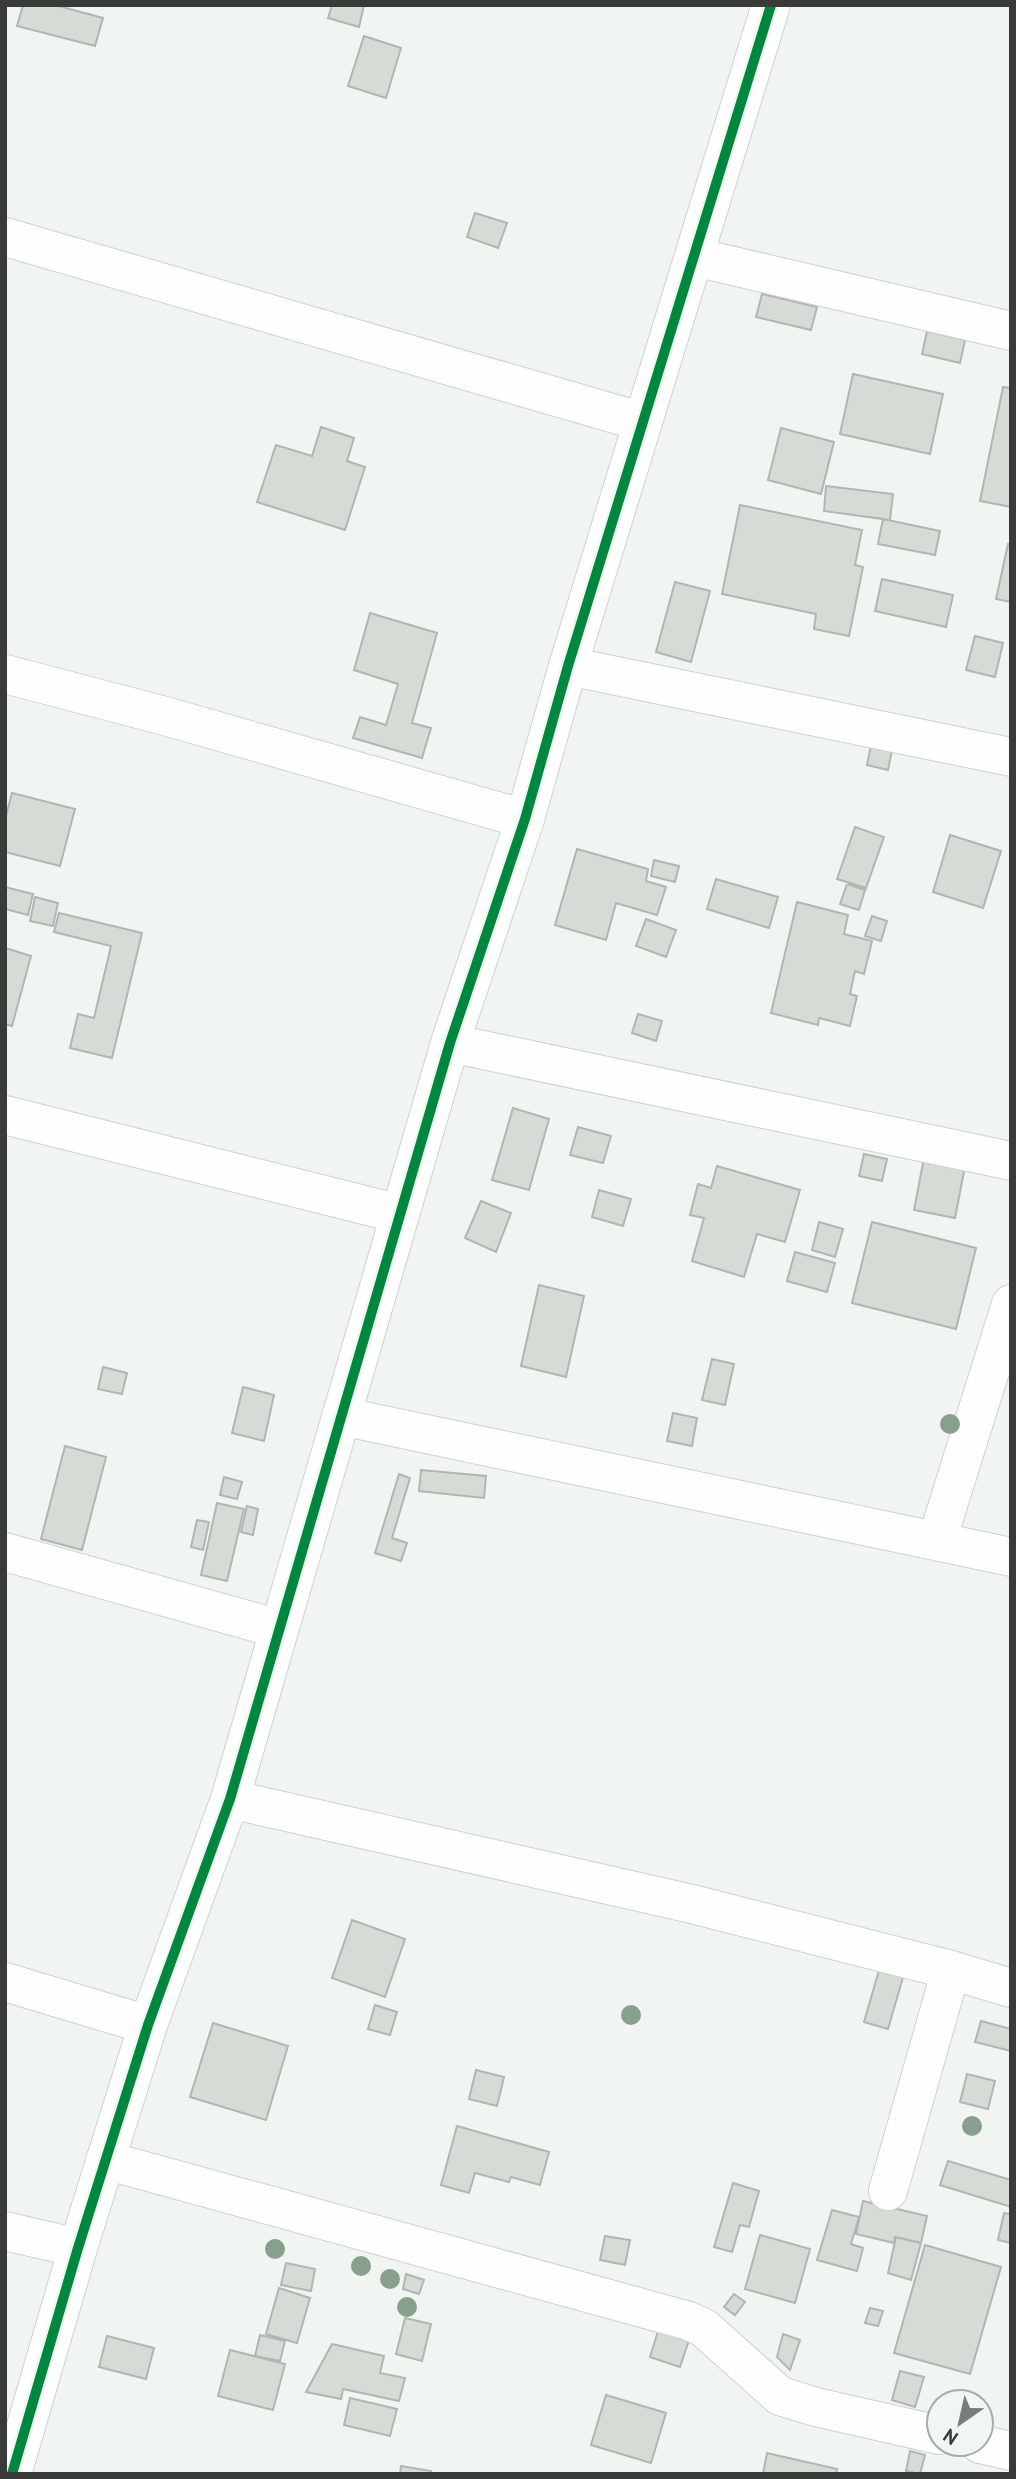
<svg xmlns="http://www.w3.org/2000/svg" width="1016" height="2479" viewBox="0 0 1016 2479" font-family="'PT Sans',sans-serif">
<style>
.building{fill:#d5dcd6;stroke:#b2b5b3;stroke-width:2}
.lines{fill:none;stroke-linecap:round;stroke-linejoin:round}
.minor-casing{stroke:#cfd1cf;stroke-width:40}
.minor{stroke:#fdfefd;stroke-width:38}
.cycleway-casing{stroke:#f0f6f1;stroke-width:15}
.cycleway{stroke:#00873e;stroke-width:10}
.tree{fill:#87a08d}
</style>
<rect width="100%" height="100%" fill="#f1f5f2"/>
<path class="building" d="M 23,5 L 55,5 L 103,18 L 95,46 L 17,26 Z
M 332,5 L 364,5 L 359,27 L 328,18 Z
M 364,36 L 401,48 L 386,98 L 348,86 Z
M 475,213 L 507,223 L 498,248 L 467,237 Z
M 762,294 L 817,307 L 811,330 L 756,317 Z
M 927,331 L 965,340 L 960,363 L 922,354 Z
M 853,374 L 943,394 L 930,454 L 840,434 Z
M 1003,387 L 1011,388 L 1011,507 L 980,501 Z
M 321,427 L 354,438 L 347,461 L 365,467 L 345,530 L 257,502 L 276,445 L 312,456 Z
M 781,428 L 834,442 L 821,494 L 768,480 Z
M 826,486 L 893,494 L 890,520 L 824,511 Z
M 740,505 L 862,530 L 855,565 L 863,567 L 849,636 L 814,629 L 816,614 L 722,594 Z
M 883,519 L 940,531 L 935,555 L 878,544 Z
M 1008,544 L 1011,545 L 1011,602 L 996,599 Z
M 882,579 L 953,595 L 946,627 L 875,611 Z
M 675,582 L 710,591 L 691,662 L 656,652 Z
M 370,613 L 437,633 L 412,723 L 431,728 L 422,758 L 353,738 L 360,717 L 386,725 L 398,684 L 354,670 Z
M 975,636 L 1003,643 L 995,677 L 966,670 Z
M 871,745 L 892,750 L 888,770 L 867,765 Z
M 12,793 L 75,809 L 60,866 L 5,852 L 5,820 Z
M 855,827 L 884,837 L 866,888 L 837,879 Z
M 950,835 L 1001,851 L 983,908 L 933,892 Z
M 577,849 L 648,869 L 646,881 L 666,887 L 657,915 L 616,903 L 606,940 L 555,925 Z
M 654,860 L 679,866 L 675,882 L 651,876 Z
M 716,879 L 778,897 L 769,928 L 707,909 Z
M 847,884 L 865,890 L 859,910 L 840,904 Z
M 5,887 L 33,894 L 28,915 L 5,909 Z
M 35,897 L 58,903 L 53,926 L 30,921 Z
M 797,902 L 848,915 L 844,934 L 872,941 L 864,974 L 855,971 L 850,994 L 857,996 L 850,1026 L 819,1018 L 818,1025 L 771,1013 Z
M 59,913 L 142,933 L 112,1058 L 70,1048 L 78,1014 L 94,1018 L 111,946 L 54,932 Z
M 872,916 L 887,921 L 881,941 L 865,936 Z
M 646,919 L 676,930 L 666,957 L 636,946 Z
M 5,948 L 31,956 L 12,1026 L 5,1024 Z
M 638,1014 L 662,1021 L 656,1041 L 632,1033 Z
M 513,1108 L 549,1119 L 529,1190 L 492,1180 Z
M 578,1127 L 611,1136 L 603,1163 L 570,1155 Z
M 864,1154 L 887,1159 L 882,1181 L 859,1176 Z
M 924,1158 L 965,1166 L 955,1218 L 914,1210 Z
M 717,1166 L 800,1190 L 785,1242 L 757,1234 L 744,1277 L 692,1261 L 704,1218 L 690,1215 L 698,1184 L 711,1188 Z
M 599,1190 L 631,1199 L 623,1226 L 592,1217 Z
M 481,1201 L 511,1213 L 496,1252 L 465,1238 Z
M 819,1222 L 843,1229 L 835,1257 L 812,1250 Z
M 872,1222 L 976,1248 L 956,1329 L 852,1303 Z
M 795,1252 L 835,1263 L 827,1292 L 787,1281 Z
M 539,1285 L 584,1296 L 566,1377 L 521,1366 Z
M 712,1359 L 734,1364 L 725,1405 L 702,1400 Z
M 103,1367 L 127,1373 L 122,1394 L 98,1389 Z
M 243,1387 L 274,1395 L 264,1441 L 232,1433 Z
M 673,1413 L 697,1418 L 692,1446 L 667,1441 Z
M 65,1446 L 106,1457 L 82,1550 L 41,1539 Z
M 421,1470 L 486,1476 L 484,1498 L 419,1491 Z
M 399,1474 L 410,1478 L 392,1538 L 407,1543 L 401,1561 L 375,1553 Z
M 224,1477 L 242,1482 L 237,1499 L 220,1495 Z
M 217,1503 L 244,1509 L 227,1581 L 201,1575 Z
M 247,1506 L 258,1509 L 253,1535 L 241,1532 Z
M 197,1520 L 209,1522 L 203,1550 L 191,1547 Z
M 352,1920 L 405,1939 L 385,1997 L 332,1978 Z
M 882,1960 L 906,1967 L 888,2029 L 864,2022 Z
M 375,2005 L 397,2012 L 390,2035 L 368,2029 Z
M 981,2021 L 1011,2029 L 1011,2051 L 975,2042 Z
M 213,2023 L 288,2046 L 266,2120 L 190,2097 Z
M 476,2070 L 504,2077 L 497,2106 L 469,2099 Z
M 967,2074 L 995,2081 L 988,2109 L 960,2102 Z
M 457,2126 L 549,2152 L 540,2185 L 511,2177 L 509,2182 L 475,2173 L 469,2193 L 441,2185 Z
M 948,2161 L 1011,2180 L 1011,2207 L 940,2185 Z
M 733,2183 L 759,2191 L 749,2227 L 740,2225 L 732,2252 L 714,2247 Z
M 863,2201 L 927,2216 L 921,2243 L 895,2237 L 894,2243 L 856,2234 Z
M 832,2210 L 859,2217 L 851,2244 L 863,2248 L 857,2271 L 817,2260 Z
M 1004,2213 L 1011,2214 L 1011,2243 L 998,2240 Z
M 760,2235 L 810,2249 L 795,2303 L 745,2289 Z
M 605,2236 L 630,2240 L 625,2265 L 600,2260 Z
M 896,2237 L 921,2243 L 911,2280 L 888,2273 Z
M 925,2245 L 1001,2267 L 970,2374 L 894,2353 Z
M 286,2263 L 315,2269 L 311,2291 L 281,2285 Z
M 406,2274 L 424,2280 L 419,2294 L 403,2289 Z
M 279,2288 L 310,2298 L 297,2343 L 266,2334 Z
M 734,2294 L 745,2302 L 735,2315 L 724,2307 Z
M 870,2308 L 883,2311 L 878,2326 L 865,2323 Z
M 405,2318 L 431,2324 L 422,2361 L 396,2354 Z
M 659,2328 L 690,2337 L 680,2367 L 650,2357 Z
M 783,2334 L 800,2340 L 790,2370 L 777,2357 Z
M 260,2335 L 285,2341 L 280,2361 L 255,2356 Z
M 107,2336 L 154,2348 L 146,2379 L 99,2367 Z
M 332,2344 L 384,2356 L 380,2373 L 405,2378 L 399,2401 L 343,2389 L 341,2399 L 306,2392 Z
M 230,2350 L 285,2364 L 273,2410 L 218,2396 Z
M 900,2371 L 924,2377 L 915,2407 L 892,2400 Z
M 606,2395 L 666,2413 L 651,2463 L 591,2445 Z
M 350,2398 L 397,2409 L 390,2436 L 344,2425 Z
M 910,2451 L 925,2455 L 920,2474 L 906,2471 Z
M 767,2453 L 837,2469 L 836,2474 L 763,2474 Z
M 401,2466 L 431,2471 L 431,2474 L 400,2474 Z"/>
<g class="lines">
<g class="minor-casing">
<path id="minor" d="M 5,237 L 643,422
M 695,257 L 1011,331
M 568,666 L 1011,757
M 5,674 L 165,716 L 525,819
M 450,1043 L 1011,1161
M 5,1115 L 400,1214
M 341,1416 L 1011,1557
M 937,1540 L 1011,1304
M 5,1552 L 279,1629
M 230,1799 L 692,1904 L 951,1970 L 1011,1988
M 5,1982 L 148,2025
M 105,2160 L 689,2321 L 704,2328 L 780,2396 L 816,2407 L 939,2435
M 888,2191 L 951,1970
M 5,2231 L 78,2248
M 980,2444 L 1011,2451
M 12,2474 L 78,2248 L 148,2025 L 230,1799 L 450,1043 L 525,819 L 568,666 L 771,5"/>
</g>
<use href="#minor" class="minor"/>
<g class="cycleway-casing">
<path id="cycleway" d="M 12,2474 L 78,2248 L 148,2025 L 230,1799 L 450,1043 L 525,819 L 568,666 L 771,5"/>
</g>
<use href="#cycleway" class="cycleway"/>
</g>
<g class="tree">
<circle cx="950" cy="1424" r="10"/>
<circle cx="631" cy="2015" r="10"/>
<circle cx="972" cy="2126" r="10"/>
<circle cx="275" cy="2249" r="10"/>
<circle cx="361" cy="2266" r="10"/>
<circle cx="390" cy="2279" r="10"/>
<circle cx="407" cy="2307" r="10"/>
</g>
<rect width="1016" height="2479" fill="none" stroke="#393b39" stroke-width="14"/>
<g transform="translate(960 2423) rotate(214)"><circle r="33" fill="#f0f6f1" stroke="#a7aba7" stroke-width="2"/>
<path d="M0-5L12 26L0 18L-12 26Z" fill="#797c7a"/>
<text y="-10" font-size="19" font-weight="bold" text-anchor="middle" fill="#393b39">N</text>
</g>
</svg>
